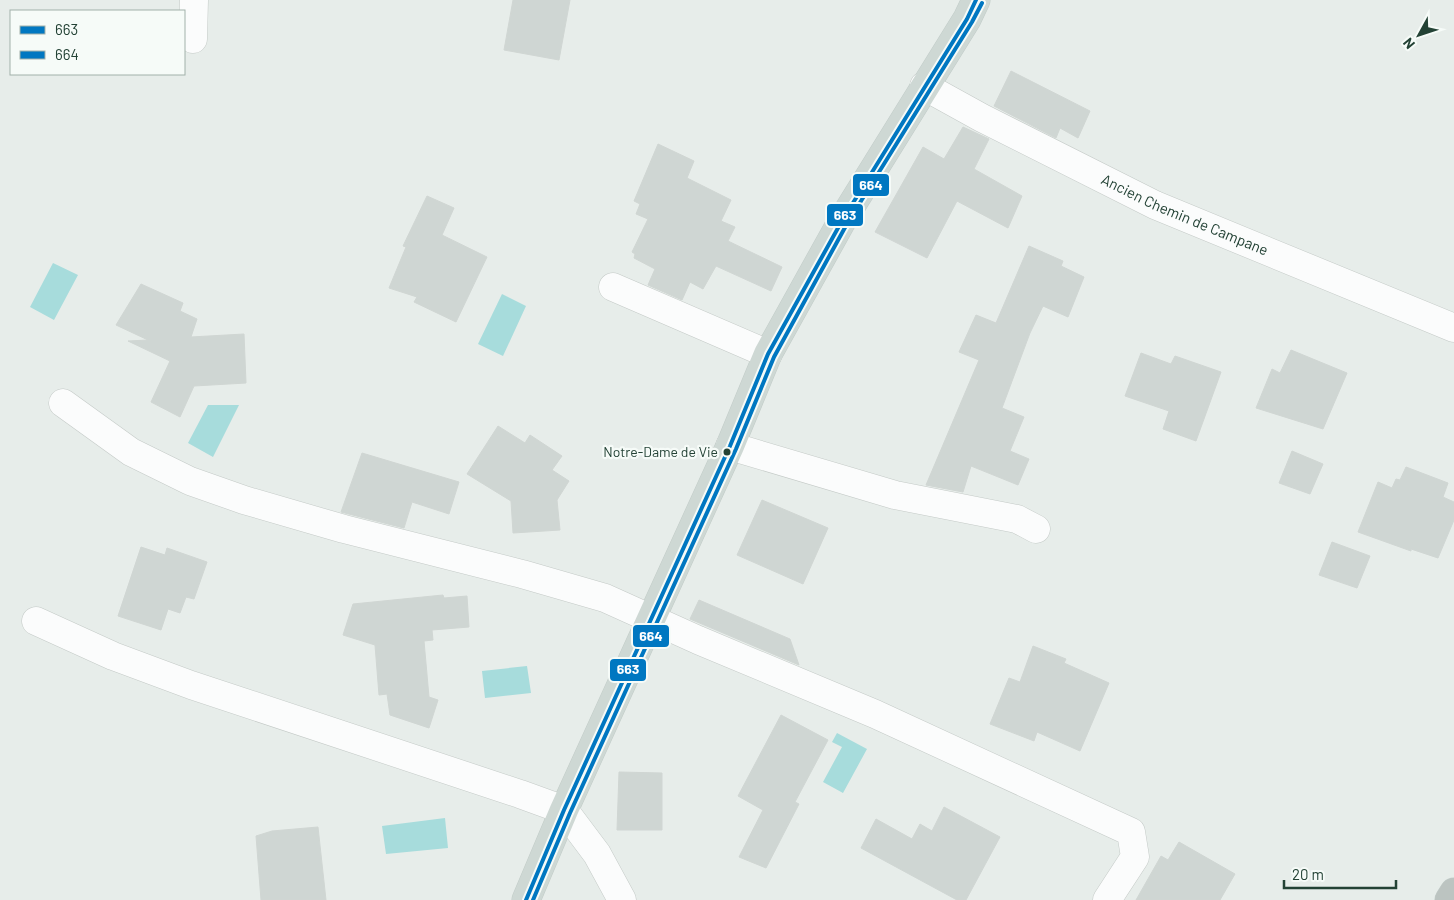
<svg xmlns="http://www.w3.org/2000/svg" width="1454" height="900" viewBox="0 0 1454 900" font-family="Barlow,sans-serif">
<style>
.water{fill:#a7dcdc}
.building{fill:#cfd6d3;stroke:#d0d6d3}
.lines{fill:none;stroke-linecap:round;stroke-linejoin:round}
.minor-casing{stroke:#c4cac7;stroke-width:29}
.major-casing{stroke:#c2ccc8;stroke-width:29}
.highway-casing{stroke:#c2ccc8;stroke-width:29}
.minor{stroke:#fbfcfc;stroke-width:28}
.major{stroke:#ced8d4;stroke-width:28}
.highway{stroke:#bcc4c1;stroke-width:28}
.bus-1-casing{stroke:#f6fbf8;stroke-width:8}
.bus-2-casing{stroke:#f6fbf8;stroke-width:8}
.bus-1{stroke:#0077c1;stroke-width:4}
.bus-2{stroke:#0077c1;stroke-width:4}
.bus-dot{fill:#234235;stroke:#f6fbf8;stroke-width:2}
.labels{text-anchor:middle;stroke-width:4.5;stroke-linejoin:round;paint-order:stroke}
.bus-label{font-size:14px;fill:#234235;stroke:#f6fbf8;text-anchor:end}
.street-label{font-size:15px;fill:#234235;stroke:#f6fbf8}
.line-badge{stroke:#f6fbf8;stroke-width:2}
.badge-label{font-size:14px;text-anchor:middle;font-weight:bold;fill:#fff}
</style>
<rect width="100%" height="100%" fill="#e7edea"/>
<path class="water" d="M 53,263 L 78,275 L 54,320 L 30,307 Z
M 502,294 L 526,306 L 503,356 L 478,344 Z
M 208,405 L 239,405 L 213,457 L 188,443 Z
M 527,666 L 531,693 L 485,698 L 482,671 Z
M 837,733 L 867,749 L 843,793 L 823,782 L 842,747 L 832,742 Z
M 445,818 L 448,848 L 386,854 L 382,826 Z"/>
<path class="building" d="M 513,0 L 570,0 L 559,60 L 504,50 Z
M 1011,71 L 1090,111 L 1078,138 L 1060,128 L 1056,138 L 994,106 Z
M 963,127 L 989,139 L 974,169 L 1022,196 L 1008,228 L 957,201 L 927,258 L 875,232 L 923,147 L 944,159 Z
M 658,144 L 694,161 L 687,178 L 731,200 L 721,221 L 735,227 L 728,241 L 782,267 L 771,291 L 716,266 L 703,289 L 690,282 L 682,300 L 648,285 L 655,269 L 634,258 L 635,254 L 632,252 L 648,219 L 636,214 L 640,204 L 634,201 Z
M 427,196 L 454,208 L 442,235 L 487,257 L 456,322 L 414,302 L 417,297 L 389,288 L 406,247 L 403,246 Z
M 1029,246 L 1063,261 L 1061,266 L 1084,277 L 1068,317 L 1043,306 L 1030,333 L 1002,408 L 1024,417 L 1010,451 L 1029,459 L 1018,485 L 971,466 L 963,492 L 926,485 L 979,360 L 959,352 L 976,315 L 996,323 Z
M 141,284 L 183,303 L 180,311 L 197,319 L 191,337 L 244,334 L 246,383 L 194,386 L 180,417 L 151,402 L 170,361 L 128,341 L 148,340 L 116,325 Z
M 1291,350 L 1347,373 L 1323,429 L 1256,408 L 1272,369 L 1280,373 Z
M 1141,353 L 1171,364 L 1175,356 L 1221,372 L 1196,441 L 1163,429 L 1169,411 L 1125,396 Z
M 498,426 L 525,443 L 530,435 L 562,456 L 552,470 L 569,481 L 557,500 L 560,530 L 513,533 L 511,501 L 467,474 Z
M 1292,451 L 1323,464 L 1310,494 L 1279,483 Z
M 362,453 L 459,482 L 449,514 L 412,502 L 404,528 L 341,512 Z
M 1406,467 L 1448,483 L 1443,497 L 1454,502 L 1454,520 L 1438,558 L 1411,549 L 1411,551 L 1358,532 L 1378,482 L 1392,488 L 1396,479 L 1400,480 Z
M 762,500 L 828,528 L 803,584 L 737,555 Z
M 1332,542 L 1370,556 L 1357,588 L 1319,575 Z
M 141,547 L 165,555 L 167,548 L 207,562 L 194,599 L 186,597 L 180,613 L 168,609 L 161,630 L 118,616 Z
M 443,595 L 444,598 L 467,596 L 469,627 L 432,630 L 433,640 L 424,641 L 429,697 L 438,700 L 429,728 L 390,715 L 387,694 L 379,695 L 375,645 L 343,635 L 353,604 Z
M 699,600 L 790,639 L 799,665 L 690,619 Z
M 1033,646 L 1066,659 L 1064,663 L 1109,683 L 1080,751 L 1037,732 L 1034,741 L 990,724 L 1009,678 L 1020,682 Z
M 781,715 L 828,740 L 795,802 L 799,804 L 766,868 L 739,857 L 763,810 L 738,796 Z
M 619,772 L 662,773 L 662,830 L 617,830 Z
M 944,807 L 1000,837 L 966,900 L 957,900 L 861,848 L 876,819 L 912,839 L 920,824 L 932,831 Z
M 318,827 L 326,900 L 261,900 L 256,836 L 272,831 Z
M 1179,842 L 1235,874 L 1220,900 L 1136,900 L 1161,856 L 1168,860 Z"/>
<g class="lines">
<g class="minor-casing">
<g id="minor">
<path d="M 193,39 L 194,0"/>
<path id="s1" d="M 924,86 L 982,118 L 1155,205 L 1454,328"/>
<path d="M 613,287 L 768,354"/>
<path d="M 63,403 L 131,452 L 190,481 L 244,500 L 344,529 L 522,574 L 605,598 L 698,640 L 875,714 L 1131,832 L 1135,857 L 1107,900"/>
<path d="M 730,446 L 895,495 L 1017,519 L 1036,529"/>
<path d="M 36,621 L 113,656 L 191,685 L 520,794 L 564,810 L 597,854 L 622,900"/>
</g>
</g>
<g class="major-casing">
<path id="major" d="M 526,900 L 564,810 L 730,446 L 768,354 L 843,219 L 967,19 L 976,0"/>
</g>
<g class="highway-casing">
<path id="highway" d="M 1449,900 L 1454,892"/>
</g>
<use href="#minor" class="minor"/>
<use href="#major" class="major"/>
<use href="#highway" class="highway"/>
<g class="bus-1-casing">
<path id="bus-1" d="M 526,900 L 564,810 L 730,446 L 768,354 L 843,219 L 967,19 L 976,0"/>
</g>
<g class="bus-2-casing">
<path id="bus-2" d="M 533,900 L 570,813 L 736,449 L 774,357 L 848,222 L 972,22 L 982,3"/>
</g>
<use href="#bus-1" class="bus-1"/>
<use href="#bus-2" class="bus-2"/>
</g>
<circle class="bus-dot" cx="727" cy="452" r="4.5"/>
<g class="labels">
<g class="bus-label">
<text x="718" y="457">Notre-Dame de Vie</text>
</g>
<g class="street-label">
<text dy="5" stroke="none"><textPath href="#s1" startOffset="291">Ancien Chemin de Campane</textPath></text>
</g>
</g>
<g class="line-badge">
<rect x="852" y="173" width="38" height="24" rx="5" fill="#0077c1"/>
<rect x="826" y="203" width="38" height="24" rx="5" fill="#0077c1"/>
<rect x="632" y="624" width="38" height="24" rx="5" fill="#0077c1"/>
<rect x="609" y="658" width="38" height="24" rx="5" fill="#0077c1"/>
</g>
<g class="badge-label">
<text x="871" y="190">664</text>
<text x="845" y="220">663</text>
<text x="651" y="641">664</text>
<text x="628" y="674">663</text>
</g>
<rect x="10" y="10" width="175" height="65" fill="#f6fbf8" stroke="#a2b1aa"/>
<rect x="20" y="26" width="25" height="8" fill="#0077c1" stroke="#a2b1aa"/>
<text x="55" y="35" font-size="15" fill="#234235">663</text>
<rect x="20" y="51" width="25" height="8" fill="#0077c1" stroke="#a2b1aa"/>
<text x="55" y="60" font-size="15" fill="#234235">664</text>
<g transform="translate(1419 35) rotate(230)" stroke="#f6fbf8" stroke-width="4" paint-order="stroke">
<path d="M0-4L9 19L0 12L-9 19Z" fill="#234235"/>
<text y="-8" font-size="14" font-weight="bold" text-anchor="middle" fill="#234235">N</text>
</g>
<path d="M1284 880v8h112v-8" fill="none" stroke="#234235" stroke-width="2.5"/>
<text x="1292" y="880" font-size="15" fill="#234235" stroke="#f6fbf8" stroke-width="4" paint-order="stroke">20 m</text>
</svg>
